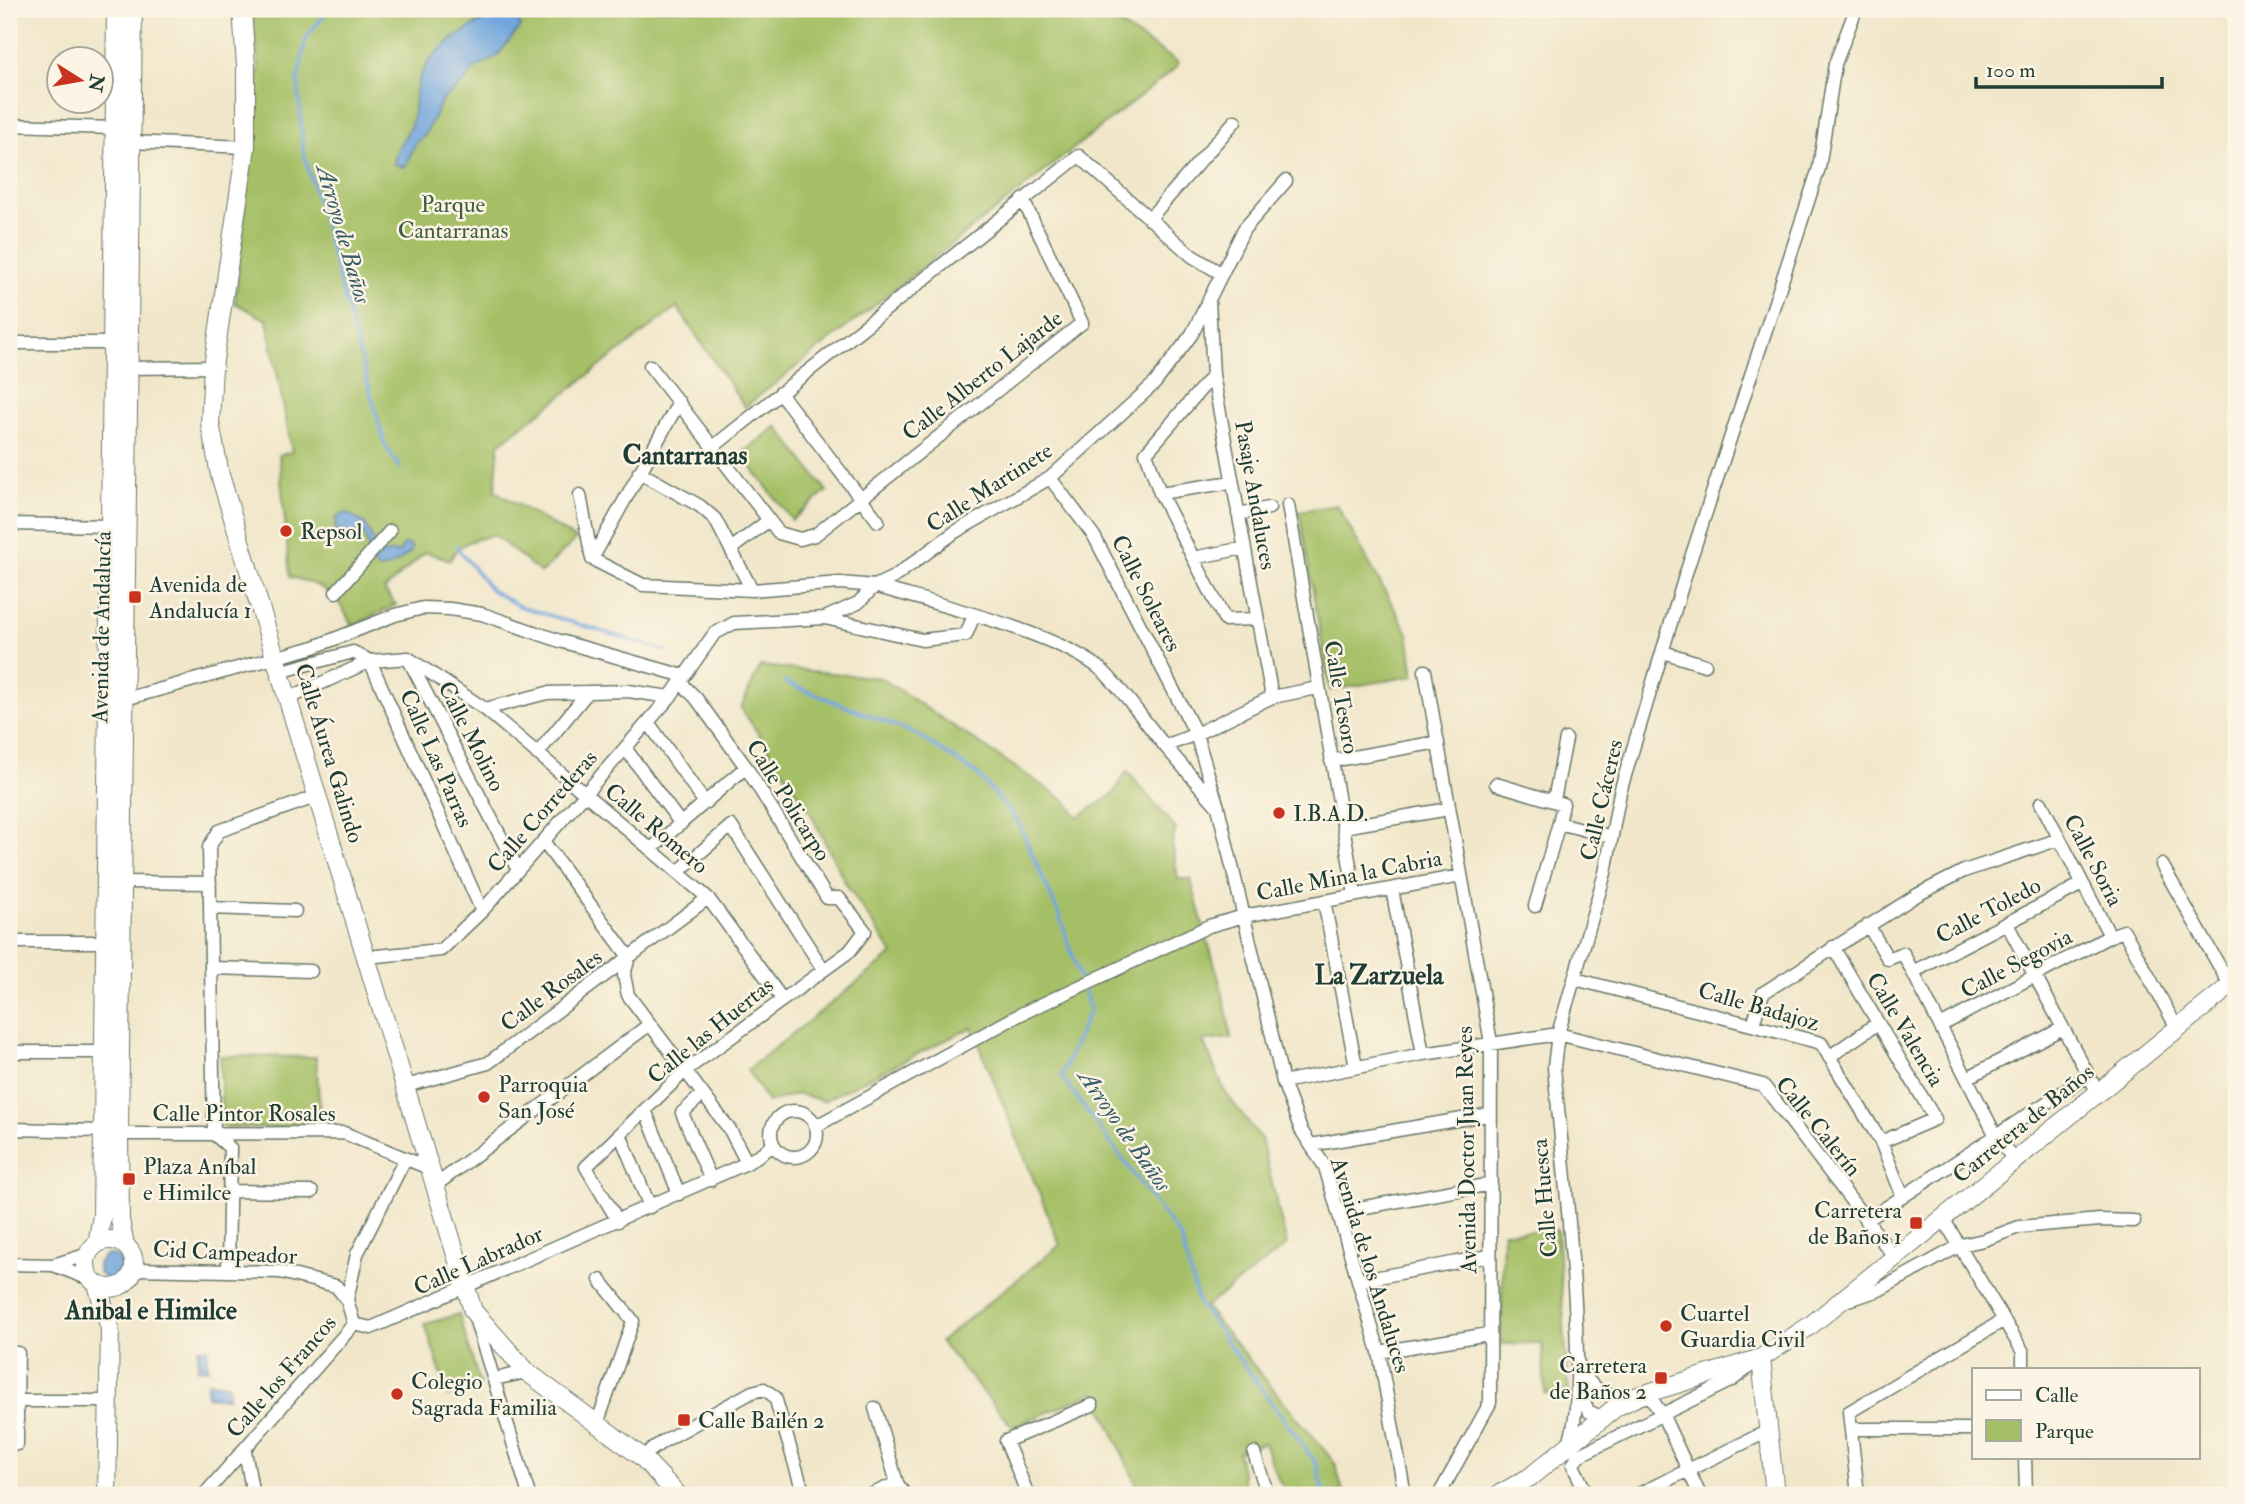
<svg xmlns="http://www.w3.org/2000/svg" width="2245" height="1504" viewBox="0 0 2245 1504" font-family="'IM FELL Double Pica',serif">
<style>
.green{fill:#a4bf65;stroke:#627e4c;stroke-width:2}
.water{fill:#71a5dd;stroke:#487188;stroke-width:2}
.lines{fill:none;stroke-linecap:round;stroke-linejoin:round}
.stream{stroke:#71a5dd;stroke-width:3.5}
.street-casing{stroke:#687868;stroke-width:15}
.secondary-casing{stroke:#687868;stroke-width:20}
.street{stroke:#fff;stroke-width:12}
.secondary{stroke:#fff;stroke-width:18}
.poi-dot{fill:#c8321e;stroke:#fcf5e5;stroke-width:2.5}
.labels{text-anchor:middle;stroke-width:5;stroke-linejoin:round;paint-order:stroke}
.park-label{font-size:23px;fill:#405e40;stroke:#fcf5e5}
.street-label{font-size:23px;fill:#1f3d34;stroke:#fcf5e5}
.poi-label{font-size:23px;fill:#1f3d34;stroke:#fcf5e5;text-anchor:start}
.water-label{font-size:24px;font-style:italic;fill:#385c67;stroke:#fcf5e5}
.quarter-label{font-size:26px;font-weight:bold;fill:#1f3d34;stroke:#fcf5e5}
</style>
<rect width="100%" height="100%" fill="#fcf5e5"/>
<filter id="ink" filterUnits="userSpaceOnUse"><feTurbulence type="fractalNoise" baseFrequency=".0143" numOctaves="2"/><feDisplacementMap in="SourceGraphic" scale="14" xChannelSelector="R" yChannelSelector="G"/><feConvolveMatrix kernelMatrix="1 2 1 2 8 2 1 2 1" color-interpolation-filters="sRGB"/></filter>
<filter id="wash" filterUnits="userSpaceOnUse"><feTurbulence type="fractalNoise" baseFrequency=".00686" numOctaves="4" result="noise"/><feDisplacementMap in="SourceGraphic" scale="28" xChannelSelector="R" yChannelSelector="G"/><feGaussianBlur stdDeviation="1.57" result="paint"/><feColorMatrix in="noise" values="0 0 0 0 0 0 0 0 0 0 0 0 0 0 0 0 0 1.4 0 .05"/><feComposite in="paint" operator="in"/></filter>
<g filter="url(#wash)">
<rect width="100%" height="100%" fill="#f1e6c9"/>
<path class="green" d="M 251,9 L 1095,9 L 1178,62 L 1177,67 L 745,407 L 677,307 L 499,444 L 495,491 L 576,539 L 541,573 L 494,535 C 473,540 460,541 450,560 L 425,552 L 384,590 L 396,605 L 352,626 C 337,593 325,585 290,577 L 279,455 L 292,452 L 267,320 L 235,303 L 259,64 Z
M 777,426 L 827,491 L 792,520 L 741,454 Z
M 1337,505 L 1408,633 L 1414,676 L 1330,690 L 1299,511 Z
M 760,666 L 881,678 L 1066,801 L 1078,817 L 1113,794 L 1127,771 L 1176,829 L 1172,843 L 1178,879 L 1191,879 C 1203,933 1224,983 1231,1038 L 1203,1041 L 1225,1092 L 1261,1139 L 1287,1245 L 1205,1307 L 1335,1463 L 1344,1495 L 1290,1495 L 1279,1481 L 1264,1443 L 1238,1451 L 1246,1495 L 1141,1495 L 1095,1392 L 1013,1427 L 940,1342 L 1060,1245 L 972,1027 L 823,1101 L 799,1094 L 768,1102 L 747,1070 L 893,954 L 846,884 L 809,810 L 741,708 Z
M 220,1056 L 316,1057 L 321,1128 L 222,1127 Z
M 1557,1230 L 1569,1392 L 1545,1394 L 1542,1343 L 1501,1344 L 1503,1232 Z
M 459,1314 L 480,1385 L 448,1396 L 425,1324 Z"/>
<path class="water" d="M 494,14 L 519,19 L 520,27 L 497,56 L 473,70 L 465,82 L 442,100 L 425,135 L 415,144 L 405,167 L 394,164 C 395,148 405,139 411,125 C 415,112 414,99 417,87 C 426,49 464,32 494,14 Z
M 347,513 L 365,524 L 380,554 L 399,552 L 405,544 L 411,546 L 411,552 L 390,567 L 378,569 L 374,565 L 364,534 L 347,535 L 335,529 L 337,517 Z
M98 1267a12 12 0 1 1 24 0a12 12 0 1 1-24 0Z
M 198,1348 L 208,1348 L 208,1369 L 198,1368 Z
M 207,1382 L 229,1384 L 228,1398 L 207,1396 Z"/>
<g class="lines">
<path class="stream" d="M 329,9 L 306,38 L 298,79 L 303,150 L 385,445 L 400,468
M 456,546 L 491,590 L 519,606 L 666,651
M 784,682 L 916,734 L 978,775 L 1017,820 L 1059,914 L 1090,1009 L 1061,1076 L 1181,1238 L 1198,1302 L 1316,1463 L 1325,1495"/>
</g>
</g>
<g filter="url(#ink)">
<g class="lines">
<g class="street-casing">
<path id="street" d="M 9,125 L 114,128
M 131,142 L 246,147
M 1149,219 L 1235,121
M 1209,300 L 1213,375 L 1272,697
M 9,343 L 112,343
M 650,366 L 779,533 L 800,539 L 815,535 L 1082,323 L 1023,200
M 128,368 L 213,367
M 1213,375 L 1146,453 L 1160,493 L 1225,620 L 1257,619
M 780,393 L 878,521
M 713,447 L 1079,156 L 1192,256 L 1222,274
M 639,472 L 700,506 L 715,519 L 752,590
M 1050,478 L 1094,536 L 1196,734 L 1272,697 L 1318,688
M 1160,493 L 1232,482
M 580,495 L 592,559
M 1288,505 L 1355,895
M 1238,514 L 1269,508
M 9,524 L 110,526
M 731,549 L 769,520
M 1193,558 L 1244,548
M 592,559 L 643,585 L 752,590 L 840,583 L 875,586 L 894,577 L 955,532 L 1050,478 L 1155,383 L 1192,334 L 1244,229 L 1286,181
M 592,559 L 679,402
M 336,592 L 390,531
M 825,618 L 858,603 L 875,586 C 932,603 1063,634 1104,672 C 1126,694 1145,722 1165,746
M 1663,652 L 1705,665
M 370,661 L 482,911
M 410,662 L 518,870
M 1425,671 L 1491,1043 L 1490,1403 L 1439,1495
M 279,672 L 353,652 L 370,661
M 125,699 L 314,647 L 395,615 L 423,608 L 450,609 L 482,614 L 560,641 L 684,676
M 287,699 L 370,661 L 408,658 L 485,709 L 547,693 L 628,691 L 670,697
M 485,709 L 708,898 L 782,999
M 648,722 L 705,803
M 625,748 L 681,824
M 537,754 L 588,692
M 1331,761 L 1438,742
M 1496,784 L 1563,804 L 1559,823
M 1554,800 L 1566,739
M 2041,803 L 2110,936 L 2124,931 L 2177,1028
M 1218,807 L 1165,746 L 1196,734 L 1218,807 L 1283,1082 L 1301,1130 L 1325,1167 L 1379,1352 L 1405,1495
M 1343,827 L 1449,809
M 543,841 L 629,957 L 624,975 L 628,995 L 730,1130 L 747,1163
M 651,849 L 746,767
M 2162,865 L 2230,985
M 679,871 L 731,826 L 823,969
M 122,882 L 210,883
M 1392,889 L 1423,1054
M 1324,901 L 1356,1067
M 1535,906 L 1559,823 L 1612,837
M 210,908 L 295,911
M 2007,924 L 2098,1093
M 1868,925 L 1888,959 L 1903,953 L 1996,1136 L 2015,1161
M 9,942 L 105,942
M 1833,947 L 1935,1119 L 1881,1142
M 366,957 L 441,950 L 482,911 L 670,697 L 714,634 L 734,623 L 825,618 L 922,640 L 966,635 L 974,615
M 211,968 L 311,971
M 1913,972 L 2082,884
M 1575,979 L 1821,1043 L 1881,1142 L 1903,1197
M 1753,1024 L 1763,993 L 1917,895 L 1964,871 L 2057,840
M 1940,1026 L 2110,936
M 9,1052 L 103,1052
M 1829,1057 L 1878,1023
M 1967,1078 L 2063,1028
M 1283,1082 L 1423,1054 L 1558,1034 L 1763,1085 L 1896,1259
M 406,1086 L 488,1063 L 708,898
M 703,1094 L 682,1113 L 711,1180
M 645,1110 L 679,1194
M771 1134a23 23 0 1 1 46 0a23 23 0 1 1-46 0Z
M 816,1126 L 1021,1014 L 1209,926 L 1244,916 L 1461,876
M 9,1129 L 103,1131
M 119,1134 L 344,1133 L 431,1169
M 620,1134 L 650,1207
M 1311,1145 L 1491,1114
M 436,1185 L 650,1024
M 230,1191 L 312,1192
M 1338,1212 L 1491,1184
M 1867,1220 L 2089,1075
M 1944,1220 L 2023,1352 L 2023,1369
M 618,1221 L 586,1167 L 686,1070 L 850,951 L 865,931 L 839,898 L 827,898 L 746,767 L 696,698 L 680,682
M 9,1264 L 53,1265 L 92,1280
M 53,1265 L 89,1254
M 133,1269 L 280,1272 L 336,1286 L 347,1300
M 228,1270 L 230,1148 L 214,1134 L 209,847 L 219,831 L 318,796
M 1358,1281 L 1489,1256
M 1846,1301 L 1879,1290 L 1961,1245 L 1984,1240 L 2019,1227 L 2100,1220 L 2134,1221
M 475,1318 L 529,1495
M 354,1324 L 371,1328 L 747,1163 L 774,1145
M 354,1324 L 347,1300 L 357,1254 L 405,1159
M 1379,1352 L 1489,1334
M 9,1353 L 18,1353 L 17,1401 L 109,1401
M 1580,1366 C 1588,1389 1608,1398 1632,1399
M 494,1379 L 527,1372
M 1580,1392 L 1588,1411 L 1603,1418
M 1647,1393 L 1662,1414 L 1700,1495
M 875,1408 L 897,1483 L 905,1495
M 597,1424 L 633,1321 L 600,1280
M 1851,1429 L 1974,1429
M 9,1444 L 17,1444 L 17,1401
M 1567,1445 C 1594,1406 1559,1129 1554,1067 L 1558,1034 L 1605,873 L 1620,792 L 1685,576 L 1819,168 L 1835,64 L 1856,9
M 245,1451 L 253,1495
M 1254,1453 L 1268,1495
M 642,1457 L 662,1442 L 752,1392 L 764,1389 L 775,1397 L 804,1495
M 2025,1457 L 2026,1495
M 204,1495 L 354,1324
M 870,1495 L 897,1483
M 1028,1495 L 1006,1441 L 1092,1405
M 1587,1495 L 1573,1465 L 1578,1456 L 1732,1380 L 1753,1364
M 1637,1495 L 1768,1431
M 1858,1495 L 1849,1412 L 2004,1320"/>
</g>
<g class="secondary-casing">
<path id="secondary" d="M 242,9 L 246,66 L 246,147 L 213,367 L 210,423 L 220,475 L 473,1311 L 527,1372 L 642,1457 L 678,1495
M86 1264a24 24 0 1 1 48 0a24 24 0 1 1-48 0Z
M 97,1244 L 102,1216 L 116,9
M 125,1245 L 120,1220 L 119,1134 L 133,9
M 97,1284 L 110,1329 L 107,1495
M 1761,1358 L 1775,1495
M 1498,1495 L 1530,1477 L 1616,1407 L 1638,1396 L 1761,1358 L 1811,1325 L 2236,981"/>
</g>
<use href="#street" class="street"/>
<use href="#secondary" class="secondary"/>
</g>
</g>
<g class="poi-dot">
<circle cx="286" cy="531" r="7"/>
<rect x="128" y="590" width="14" height="14" rx="3.5"/>
<circle cx="1279" cy="813" r="7"/>
<circle cx="484" cy="1097" r="7"/>
<rect x="122" y="1172" width="14" height="14" rx="3.5"/>
<rect x="1909" y="1216" width="14" height="14" rx="3.5"/>
<circle cx="1666" cy="1326" r="7"/>
<rect x="1654" y="1371" width="14" height="14" rx="3.5"/>
<circle cx="397" cy="1394" r="7"/>
<rect x="677" y="1413" width="14" height="14" rx="3.5"/>
</g>
<g class="labels">
<g class="park-label">
<text x="453" y="212">Parque<tspan x="453" dy="26">Cantarranas</tspan></text>
</g>
<g class="street-label">
<text transform="translate(982 375) rotate(-38)" y="8">Calle Alberto Lajarde</text>
<text transform="translate(989 487) rotate(-33)" y="8">Calle Martinete</text>
<text transform="translate(1256 495) rotate(80)" y="8">Pasaje Andaluces</text>
<text transform="translate(1147 593) rotate(63)" y="8">Calle Soleares</text>
<text transform="translate(101 627) rotate(-89)" y="8">Avenida de Andalucía</text>
<text transform="translate(1342 697) rotate(80)" y="8">Calle Tesoro</text>
<text transform="translate(472 736) rotate(63)" y="8">Calle Molino</text>
<text transform="translate(330 753) rotate(73)" y="8">Calle Áurea Galindo</text>
<text transform="translate(437 758) rotate(66)" y="8">Calle Las Parras</text>
<text transform="translate(789 800) rotate(58)" y="8">Calle Policarpo</text>
<text transform="translate(1601 800) rotate(-77)" y="8">Calle Cáceres</text>
<text transform="translate(542 811) rotate(-49)" y="8">Calle Correderas</text>
<text transform="translate(657 828) rotate(40)" y="8">Calle Romero</text>
<text transform="translate(2094 860) rotate(62)" y="8">Calle Soria</text>
<text transform="translate(1349 875) rotate(-11)" y="8">Calle Mina la Cabria</text>
<text transform="translate(1988 910) rotate(-28)" y="8">Calle Toledo</text>
<text transform="translate(2016 963) rotate(-28)" y="8">Calle Segovia</text>
<text transform="translate(551 990) rotate(-37)" y="8">Calle Rosales</text>
<text transform="translate(1759 1006) rotate(16)" y="8">Calle Badajoz</text>
<text transform="translate(1906 1029) rotate(59)" y="8">Calle Valencia</text>
<text transform="translate(710 1030) rotate(-39)" y="8">Calle las Huertas</text>
<text x="244" y="1121">Calle Pintor Rosales</text>
<text transform="translate(2023 1123) rotate(-39)" y="8">Carretera de Baños</text>
<text transform="translate(1819 1126) rotate(51)" y="8">Calle Calerín</text>
<text transform="translate(1466 1150) rotate(-91)" y="8">Avenida Doctor Juan Reyes</text>
<text transform="translate(1544 1198) rotate(-95)" y="8">Calle Huesca</text>
<text transform="translate(225 1252) rotate(3)" y="8">Cid Campeador</text>
<text transform="translate(478 1260) rotate(-24)" y="8">Calle Labrador</text>
<text transform="translate(1371 1265) rotate(73)" y="8">Avenida de los Andaluces</text>
<text transform="translate(281 1376) rotate(-49)" y="8">Calle los Francos</text>
</g>
<g class="poi-label">
<text x="300" y="539">Repsol</text>
<text x="149" y="592">Avenida de<tspan x="149" dy="26">Andalucía 1</tspan></text>
<text x="1293" y="821">I.B.A.D.</text>
<text x="498" y="1092">Parroquia<tspan x="498" dy="26">San José</tspan></text>
<text x="143" y="1174">Plaza Aníbal<tspan x="143" dy="26">e Himilce</tspan></text>
<text x="1902" y="1218" text-anchor="end">Carretera<tspan x="1902" dy="26">de Baños 1</tspan></text>
<text x="1680" y="1321">Cuartel<tspan x="1680" dy="26">Guardia Civil</tspan></text>
<text x="1647" y="1373" text-anchor="end">Carretera<tspan x="1647" dy="26">de Baños 2</tspan></text>
<text x="411" y="1389">Colegio<tspan x="411" dy="26">Sagrada Familia</tspan></text>
<text x="698" y="1428">Calle Bailén 2</text>
</g>
<g class="water-label">
<text transform="translate(344 234) rotate(74)" y="8">Arroyo de Baños</text>
<text transform="translate(1125 1130) rotate(55)" y="8">Arroyo de Baños</text>
</g>
<g class="quarter-label">
<text x="685" y="464">Cantarranas</text>
<text x="1379" y="984">La Zarzuela</text>
<text x="151" y="1319">Anibal e Himilce</text>
</g>
</g>
<rect width="2245" height="1504" fill="none" stroke="#fcf5e5" stroke-width="35"/>
<rect x="1972" y="1368" width="228" height="91" fill="#fcf5e5" stroke="#a4ab9e" stroke-width="2"/>
<rect x="1986" y="1390" width="35" height="10" fill="#ffffff" stroke="#a4ab9e" stroke-width="2"/>
<text x="2035" y="1402" font-size="21" fill="#1f3d34">Calle</text>
<rect x="1986" y="1420" width="35" height="21" fill="#a4bf65" stroke="#a4ab9e" stroke-width="2"/>
<text x="2035" y="1438" font-size="21" fill="#1f3d34">Parque</text>
<g transform="translate(80 80) rotate(101)"><circle r="33" fill="#fcf5e5" stroke="#a4ab9e" stroke-width="2"/>
<path d="M0-5L12 26L0 18L-12 26Z" fill="#c8321e"/>
<text y="-10" font-size="19" font-weight="bold" text-anchor="middle" fill="#1f3d34">N</text>
</g>
<path d="M1976 77v10h186v-10" fill="none" stroke="#1f3d34" stroke-width="3.5"/>
<text x="1986" y="77" font-size="21" fill="#1f3d34" stroke="#fcf5e5" stroke-width="5" paint-order="stroke">100 m</text>
</svg>
